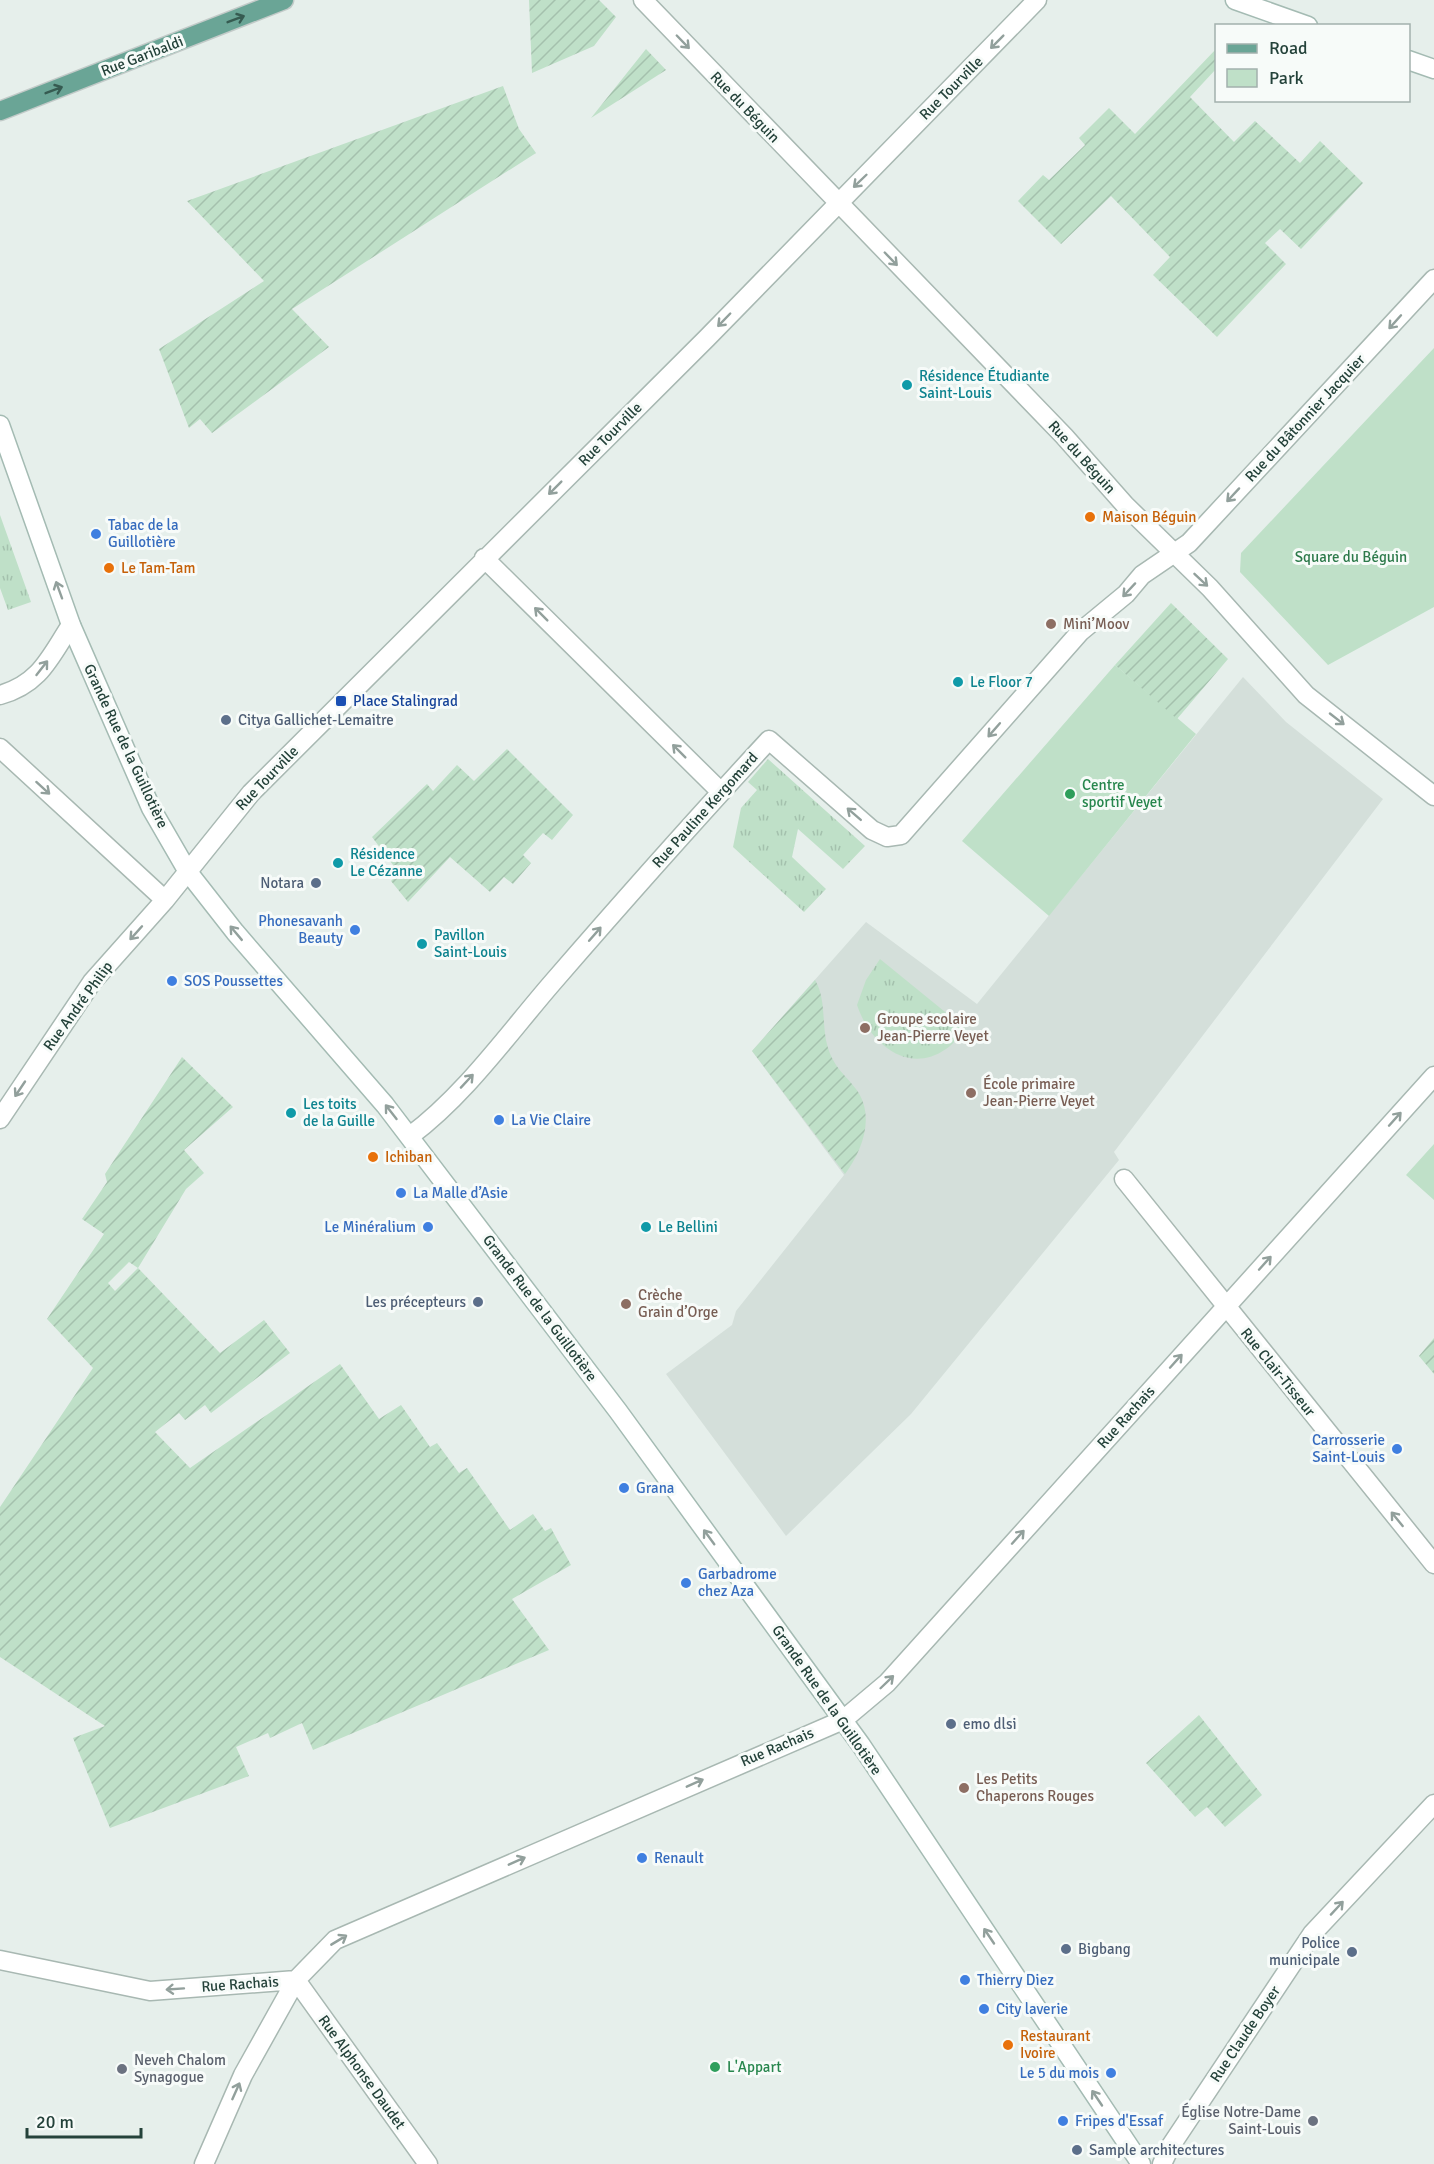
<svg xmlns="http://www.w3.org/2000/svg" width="1434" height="2164" viewBox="0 0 1434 2164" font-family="Signika,sans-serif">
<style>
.built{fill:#d4dfda}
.grass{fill:url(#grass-tufts)}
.park{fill:#bfe0c8}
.garden{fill:url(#garden-furrows);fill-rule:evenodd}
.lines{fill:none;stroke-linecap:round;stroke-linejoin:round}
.street-casing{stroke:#a8b8b2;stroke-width:21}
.secondary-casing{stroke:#a4bbb3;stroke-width:21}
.primary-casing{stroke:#c2cac8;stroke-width:21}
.street{stroke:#fff;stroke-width:18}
.secondary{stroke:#fff;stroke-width:18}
.primary{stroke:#6aa596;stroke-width:18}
.oneway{stroke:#365b51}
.oneway2{stroke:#92a09c}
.culture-dot{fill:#0f9aa8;stroke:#f7fbf9;stroke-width:2}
.food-dot{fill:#e8710a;stroke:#f7fbf9;stroke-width:2}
.shop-dot{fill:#3f7fe0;stroke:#f7fbf9;stroke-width:2}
.education-dot{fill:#8d6e63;stroke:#f7fbf9;stroke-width:2}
.transit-dot{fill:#1a4fb4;stroke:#f7fbf9;stroke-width:2}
.service-dot{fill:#5c6f8a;stroke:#f7fbf9;stroke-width:2}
.leisure-dot{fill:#2e9e5b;stroke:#f7fbf9;stroke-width:2}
.worship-dot{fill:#6b7280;stroke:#f7fbf9;stroke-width:2}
.labels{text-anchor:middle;stroke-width:6;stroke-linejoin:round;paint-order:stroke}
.street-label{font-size:15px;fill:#24423a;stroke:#f7fbf9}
.culture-label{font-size:15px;fill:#0d838f;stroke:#f7fbf9;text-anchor:start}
.food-label{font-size:15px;fill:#c56008;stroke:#f7fbf9;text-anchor:start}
.shop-label{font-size:15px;fill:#366cbe;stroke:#f7fbf9;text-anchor:start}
.park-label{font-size:15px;fill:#2d7a4b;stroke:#f7fbf9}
.education-label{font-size:15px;fill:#785e54;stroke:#f7fbf9;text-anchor:start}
.transit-label{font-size:15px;fill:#164399;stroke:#f7fbf9;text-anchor:start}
.service-label{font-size:15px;fill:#4e5e75;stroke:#f7fbf9;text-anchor:start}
.leisure-label{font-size:15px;fill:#27864d;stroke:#f7fbf9;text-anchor:start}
.worship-label{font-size:15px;fill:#5b616d;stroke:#f7fbf9;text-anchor:start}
</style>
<defs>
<pattern id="grass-tufts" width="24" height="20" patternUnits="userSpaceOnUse" patternTransform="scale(1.5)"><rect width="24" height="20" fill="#bfe0c8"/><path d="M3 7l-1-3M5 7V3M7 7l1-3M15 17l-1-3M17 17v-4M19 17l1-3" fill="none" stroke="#a4c1ad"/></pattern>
<pattern id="garden-furrows" width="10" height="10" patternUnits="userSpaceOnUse" patternTransform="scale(1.5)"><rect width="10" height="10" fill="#bfe0c8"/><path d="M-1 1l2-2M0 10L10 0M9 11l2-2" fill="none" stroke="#a4c1ad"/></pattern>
</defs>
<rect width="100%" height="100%" fill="#e6efeb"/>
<path class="built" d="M 1243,677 L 1286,722 L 1383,799 L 1114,1152 L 1119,1160 L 911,1414 L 786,1536 L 666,1374 L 732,1325 L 736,1311 L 844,1175 L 752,1051 L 866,922 L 977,1004 Z"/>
<path class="grass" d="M 0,515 L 31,602 L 8,610 L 0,588 Z
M 768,759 L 865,846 L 843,869 L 798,829 L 792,857 L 826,889 L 804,912 L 733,847 L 741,808 L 757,790 L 748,782 Z
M 880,959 L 966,1029 C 960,1035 954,1044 946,1049 C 907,1076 869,1042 857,1005 L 866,980 Z"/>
<path class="park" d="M 1434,348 L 1434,607 L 1328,665 L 1240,572 L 1241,553 Z
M 1115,665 L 1196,734 L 1049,916 L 962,841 Z
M 1434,1144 L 1434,1200 L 1406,1175 Z"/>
<path class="garden" d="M 529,0 L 599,0 L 616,17 L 594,46 L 532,73 Z
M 646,49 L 666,70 L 591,118 Z
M 1216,49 L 1216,69 L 1190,97 L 1234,142 L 1255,121 L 1300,163 L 1320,141 L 1363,183 L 1301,249 L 1280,229 L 1265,243 L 1286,264 L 1217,337 L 1153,275 L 1170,257 L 1111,196 L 1061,244 L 1018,201 L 1043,175 L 1049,180 L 1085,145 L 1079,138 L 1109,108 L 1135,134 Z
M 503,86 L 519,129 L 536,153 L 292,309 L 329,347 L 212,433 L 200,419 L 189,428 L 159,349 L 264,281 L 187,201 Z
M 1171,603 L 1228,659 L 1177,719 L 1115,665 Z
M 507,749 L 573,815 L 552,840 L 543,833 L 523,855 L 531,863 L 513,884 L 504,877 L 490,892 L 450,857 L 408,902 L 391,881 L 399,873 L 372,837 L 427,784 L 433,791 L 457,765 L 474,781 Z
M 815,980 C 827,1000 821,1026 828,1048 C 835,1069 844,1073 856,1089 C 876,1116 862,1151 845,1174 L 752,1051 Z
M 182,1057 L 233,1107 L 184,1150 L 204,1173 L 186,1189 L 138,1268 L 220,1353 L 264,1320 L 290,1353 L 211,1413 L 205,1405 L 185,1420 L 179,1413 L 155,1432 L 190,1468 L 340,1364 L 379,1419 L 401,1405 L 430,1447 L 437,1443 L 459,1473 L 467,1468 L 510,1530 L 533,1514 L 545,1531 L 551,1528 L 571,1565 L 512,1599 L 549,1650 L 313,1750 L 302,1723 L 270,1738 L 268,1733 L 236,1747 L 249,1776 L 110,1828 L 73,1738 L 105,1726 L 0,1657 L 0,1507 L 93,1368 L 47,1319 L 104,1234 L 82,1219 L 107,1182 L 105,1174 ZM 129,1262 L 138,1268 L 115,1291 L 108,1283 Z
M 1434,1338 L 1434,1374 L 1419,1356 Z
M 1199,1715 L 1262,1795 L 1225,1827 L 1207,1807 L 1195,1817 L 1146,1763 Z"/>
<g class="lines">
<g class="street-casing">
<path id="street" d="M 643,0 L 1064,436 L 1125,505 L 1210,588 L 1306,695 L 1434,796
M 484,558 L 721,792
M 0,695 C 40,684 50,657 71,625
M 0,748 L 165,900
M 0,1119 L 92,982 L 165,900 L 251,793 L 707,338 L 1037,0
M 410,1136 C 465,1095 508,1034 553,982 C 624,900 695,820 769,740 L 872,830 L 887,837 L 901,835 L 1080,632 L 1126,594 L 1142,575 L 1189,543 L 1434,279
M 1124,1179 L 1434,1564
M 0,1960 L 150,1991 L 296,1980
M 296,1980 L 428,2164
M 204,2164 L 243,2075 L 296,1980 L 335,1940 L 843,1720 L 887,1683 L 1434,1076
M 1162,2164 L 1170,2147 L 1312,1934 L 1434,1804"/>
</g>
<g class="secondary-casing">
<path id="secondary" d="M 1235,0 L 1308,26
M 1408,60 L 1434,69
M 0,425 L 71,625 L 151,808 L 188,872 L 235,932 L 385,1105 L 618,1411 L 861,1745 L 1141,2164"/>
</g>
<g class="primary-casing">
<path id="primary" d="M 0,111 L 284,0"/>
</g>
<use href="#street" class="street"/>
<use href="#secondary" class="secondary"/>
<use href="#primary" class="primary"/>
</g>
<defs><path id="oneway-shaft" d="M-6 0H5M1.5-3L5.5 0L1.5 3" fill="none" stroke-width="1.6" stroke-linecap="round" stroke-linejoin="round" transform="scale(1.5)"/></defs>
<g class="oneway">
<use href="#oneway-shaft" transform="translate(236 19) rotate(-21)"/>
<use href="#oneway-shaft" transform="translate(54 90) rotate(-21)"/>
</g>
<g class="oneway2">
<use href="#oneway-shaft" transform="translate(683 42) rotate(46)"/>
<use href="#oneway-shaft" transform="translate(997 42) rotate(135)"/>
<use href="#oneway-shaft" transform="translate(860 181) rotate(136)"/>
<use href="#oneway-shaft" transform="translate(891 259) rotate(46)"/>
<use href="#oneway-shaft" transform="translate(724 320) rotate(134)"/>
<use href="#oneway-shaft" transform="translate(1395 322) rotate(132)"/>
<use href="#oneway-shaft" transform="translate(555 488) rotate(135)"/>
<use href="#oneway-shaft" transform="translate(1233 495) rotate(133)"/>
<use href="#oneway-shaft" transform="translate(1201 580) rotate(43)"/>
<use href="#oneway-shaft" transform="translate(59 590) rotate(-110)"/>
<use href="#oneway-shaft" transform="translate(1129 590) rotate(133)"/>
<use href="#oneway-shaft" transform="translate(541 614) rotate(-135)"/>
<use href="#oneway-shaft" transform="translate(42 668) rotate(-52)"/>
<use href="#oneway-shaft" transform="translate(1337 719) rotate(38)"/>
<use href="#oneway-shaft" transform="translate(994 730) rotate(131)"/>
<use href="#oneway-shaft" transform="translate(679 751) rotate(-135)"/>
<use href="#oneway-shaft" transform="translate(43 788) rotate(42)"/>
<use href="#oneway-shaft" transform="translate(854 814) rotate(-139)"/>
<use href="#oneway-shaft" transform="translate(136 933) rotate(132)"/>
<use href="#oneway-shaft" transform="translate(236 933) rotate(-130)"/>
<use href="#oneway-shaft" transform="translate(595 934) rotate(-49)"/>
<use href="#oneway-shaft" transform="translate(467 1081) rotate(-47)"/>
<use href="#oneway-shaft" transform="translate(20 1089) rotate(124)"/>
<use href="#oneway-shaft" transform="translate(391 1112) rotate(-128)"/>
<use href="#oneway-shaft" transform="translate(1395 1119) rotate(-48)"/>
<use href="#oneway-shaft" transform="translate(1265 1263) rotate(-48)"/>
<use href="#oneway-shaft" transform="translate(1176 1361) rotate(-48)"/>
<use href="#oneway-shaft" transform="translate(1397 1519) rotate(-129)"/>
<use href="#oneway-shaft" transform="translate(709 1537) rotate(-126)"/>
<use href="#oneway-shaft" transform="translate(1018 1537) rotate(-48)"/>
<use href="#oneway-shaft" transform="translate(887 1682) rotate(-44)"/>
<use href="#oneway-shaft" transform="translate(695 1783) rotate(-24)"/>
<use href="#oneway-shaft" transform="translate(517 1861) rotate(-24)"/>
<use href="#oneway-shaft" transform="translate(1337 1908) rotate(-47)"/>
<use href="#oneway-shaft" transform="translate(989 1936) rotate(-124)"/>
<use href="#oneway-shaft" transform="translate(339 1940) rotate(-31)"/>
<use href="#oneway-shaft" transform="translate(175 1989) rotate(176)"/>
<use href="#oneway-shaft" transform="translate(236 2091) rotate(-66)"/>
<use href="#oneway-shaft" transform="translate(1097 2098) rotate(-124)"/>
</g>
<g class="culture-dot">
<circle cx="907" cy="385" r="6"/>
<circle cx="958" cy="682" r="6"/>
<circle cx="338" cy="863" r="6"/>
<circle cx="422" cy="944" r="6"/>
<circle cx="291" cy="1113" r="6"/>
<circle cx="646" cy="1227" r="6"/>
</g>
<g class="food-dot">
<circle cx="1090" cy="517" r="6"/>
<circle cx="109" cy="568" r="6"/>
<circle cx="373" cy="1157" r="6"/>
<circle cx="1008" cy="2045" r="6"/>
</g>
<g class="shop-dot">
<circle cx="96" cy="534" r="6"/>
<circle cx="355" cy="930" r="6"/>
<circle cx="172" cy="981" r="6"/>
<circle cx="499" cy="1120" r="6"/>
<circle cx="401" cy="1193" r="6"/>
<circle cx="428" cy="1227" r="6"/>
<circle cx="1397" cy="1449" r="6"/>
<circle cx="624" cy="1488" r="6"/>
<circle cx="686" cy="1583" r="6"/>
<circle cx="642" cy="1858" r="6"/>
<circle cx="965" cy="1980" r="6"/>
<circle cx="984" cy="2009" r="6"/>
<circle cx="1111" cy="2073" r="6"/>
<circle cx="1063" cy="2121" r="6"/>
</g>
<g class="education-dot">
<circle cx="1051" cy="624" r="6"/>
<circle cx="865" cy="1028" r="6"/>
<circle cx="971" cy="1093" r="6"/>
<circle cx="626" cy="1304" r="6"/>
<circle cx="964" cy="1788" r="6"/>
</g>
<rect class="transit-dot" x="335" y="695" width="12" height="12" rx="3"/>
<g class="service-dot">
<circle cx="226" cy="720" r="6"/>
<circle cx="316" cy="883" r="6"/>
<circle cx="478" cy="1302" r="6"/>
<circle cx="951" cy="1724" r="6"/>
<circle cx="1066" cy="1949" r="6"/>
<circle cx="1352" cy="1952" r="6"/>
<circle cx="1077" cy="2150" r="6"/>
</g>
<g class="leisure-dot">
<circle cx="1070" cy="794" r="6"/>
<circle cx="715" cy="2067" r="6"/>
</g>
<g class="worship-dot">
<circle cx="122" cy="2069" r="6"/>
<circle cx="1313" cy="2121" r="6"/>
</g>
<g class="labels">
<g class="street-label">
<text transform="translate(142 56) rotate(-21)" y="5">Rue Garibaldi</text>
<text transform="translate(951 88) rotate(-45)" y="5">Rue Tourville</text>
<text transform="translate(745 107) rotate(46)" y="5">Rue du Béguin</text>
<text transform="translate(1305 418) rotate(-47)" y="5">Rue du Bâtonnier Jacquier</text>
<text transform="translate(610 434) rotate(-45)" y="5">Rue Tourville</text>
<text transform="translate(1082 457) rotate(48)" y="5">Rue du Béguin</text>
<text transform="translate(126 746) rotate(65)" y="5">Grande Rue de la Guillotière</text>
<text transform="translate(267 778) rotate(-46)" y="5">Rue Tourville</text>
<text transform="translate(705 810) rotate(-48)" y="5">Rue Pauline Kergomard</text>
<text transform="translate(78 1006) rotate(-54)" y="5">Rue André Philip</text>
<text transform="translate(540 1308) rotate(53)" y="5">Grande Rue de la Guillotière</text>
<text transform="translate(1278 1372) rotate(51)" y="5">Rue Clair-Tisseur</text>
<text transform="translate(1126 1417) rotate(-48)" y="5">Rue Rachais</text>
<text transform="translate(827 1700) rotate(55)" y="5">Grande Rue de la Guillotière</text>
<text transform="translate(777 1747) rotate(-23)" y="5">Rue Rachais</text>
<text transform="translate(240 1984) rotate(-4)" y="5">Rue Rachais</text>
<text transform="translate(1245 2034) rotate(-56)" y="5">Rue Claude Boyer</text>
<text transform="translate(362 2072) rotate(54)" y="5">Rue Alphonse Daudet</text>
</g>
<g class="culture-label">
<text x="919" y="381">Résidence Étudiante<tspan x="919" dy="17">Saint-Louis</tspan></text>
<text x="970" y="687">Le Floor 7</text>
<text x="350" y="859">Résidence<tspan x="350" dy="17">Le Cézanne</tspan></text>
<text x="434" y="940">Pavillon<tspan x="434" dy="17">Saint-Louis</tspan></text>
<text x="303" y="1109">Les toits<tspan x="303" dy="17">de la Guille</tspan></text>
<text x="658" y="1232">Le Bellini</text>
</g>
<g class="food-label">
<text x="1102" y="522">Maison Béguin</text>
<text x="121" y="573">Le Tam-Tam</text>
<text x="385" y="1162">Ichiban</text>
<text x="1020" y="2041">Restaurant<tspan x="1020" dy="17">Ivoire</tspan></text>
</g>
<g class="shop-label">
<text x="108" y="530">Tabac de la<tspan x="108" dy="17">Guillotière</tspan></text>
<text x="343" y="926" text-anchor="end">Phonesavanh<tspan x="343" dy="17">Beauty</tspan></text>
<text x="184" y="986">SOS Poussettes</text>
<text x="511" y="1125">La Vie Claire</text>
<text x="413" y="1198">La Malle d’Asie</text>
<text x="416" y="1232" text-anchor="end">Le Minéralium</text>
<text x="1385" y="1445" text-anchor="end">Carrosserie<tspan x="1385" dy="17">Saint-Louis</tspan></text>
<text x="636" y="1493">Grana</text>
<text x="698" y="1579">Garbadrome<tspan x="698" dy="17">chez Aza</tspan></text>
<text x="654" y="1863">Renault</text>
<text x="977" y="1985">Thierry Diez</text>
<text x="996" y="2014">City laverie</text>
<text x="1099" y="2078" text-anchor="end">Le 5 du mois</text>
<text x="1075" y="2126">Fripes d'Essaf</text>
</g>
<g class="park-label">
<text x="1351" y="562">Square du Béguin</text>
</g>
<g class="education-label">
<text x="1063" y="629">Mini’Moov</text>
<text x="877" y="1024">Groupe scolaire<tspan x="877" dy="17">Jean-Pierre Veyet</tspan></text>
<text x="983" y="1089">École primaire<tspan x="983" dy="17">Jean-Pierre Veyet</tspan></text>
<text x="638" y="1300">Crèche<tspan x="638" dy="17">Grain d’Orge</tspan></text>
<text x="976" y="1784">Les Petits<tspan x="976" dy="17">Chaperons Rouges</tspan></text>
</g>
<g class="transit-label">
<text x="353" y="706">Place Stalingrad</text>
</g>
<g class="service-label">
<text x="238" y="725">Citya Gallichet-Lemaitre</text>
<text x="304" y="888" text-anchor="end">Notara</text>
<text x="466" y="1307" text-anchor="end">Les précepteurs</text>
<text x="963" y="1729">emo dlsi</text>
<text x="1340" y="1948" text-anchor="end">Police<tspan x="1340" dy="17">municipale</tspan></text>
<text x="1078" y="1954">Bigbang</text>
<text x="1089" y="2155">Sample architectures</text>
</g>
<g class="leisure-label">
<text x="1082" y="790">Centre<tspan x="1082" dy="17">sportif Veyet</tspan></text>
<text x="727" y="2072">L'Appart</text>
</g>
<g class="worship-label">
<text x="134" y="2065">Neveh Chalom<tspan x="134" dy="17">Synagogue</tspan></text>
<text x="1301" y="2117" text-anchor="end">Église Notre-Dame<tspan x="1301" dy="17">Saint-Louis</tspan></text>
</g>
</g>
<rect x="1215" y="24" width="195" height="78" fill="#f7fbf9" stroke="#a3b1ad" stroke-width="1.5"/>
<rect x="1227" y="44" width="30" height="9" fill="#6aa596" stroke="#a3b1ad" stroke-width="1.5"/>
<text x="1269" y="54" font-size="18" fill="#24423a">Road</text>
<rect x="1227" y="69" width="30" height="18" fill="#bfe0c8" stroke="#a3b1ad" stroke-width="1.5"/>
<text x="1269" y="84" font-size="18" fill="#24423a">Park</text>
<path d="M27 2128v9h114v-9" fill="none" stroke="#24423a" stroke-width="3"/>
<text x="36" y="2128" font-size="18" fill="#24423a" stroke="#f7fbf9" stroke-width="4.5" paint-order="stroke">20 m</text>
</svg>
